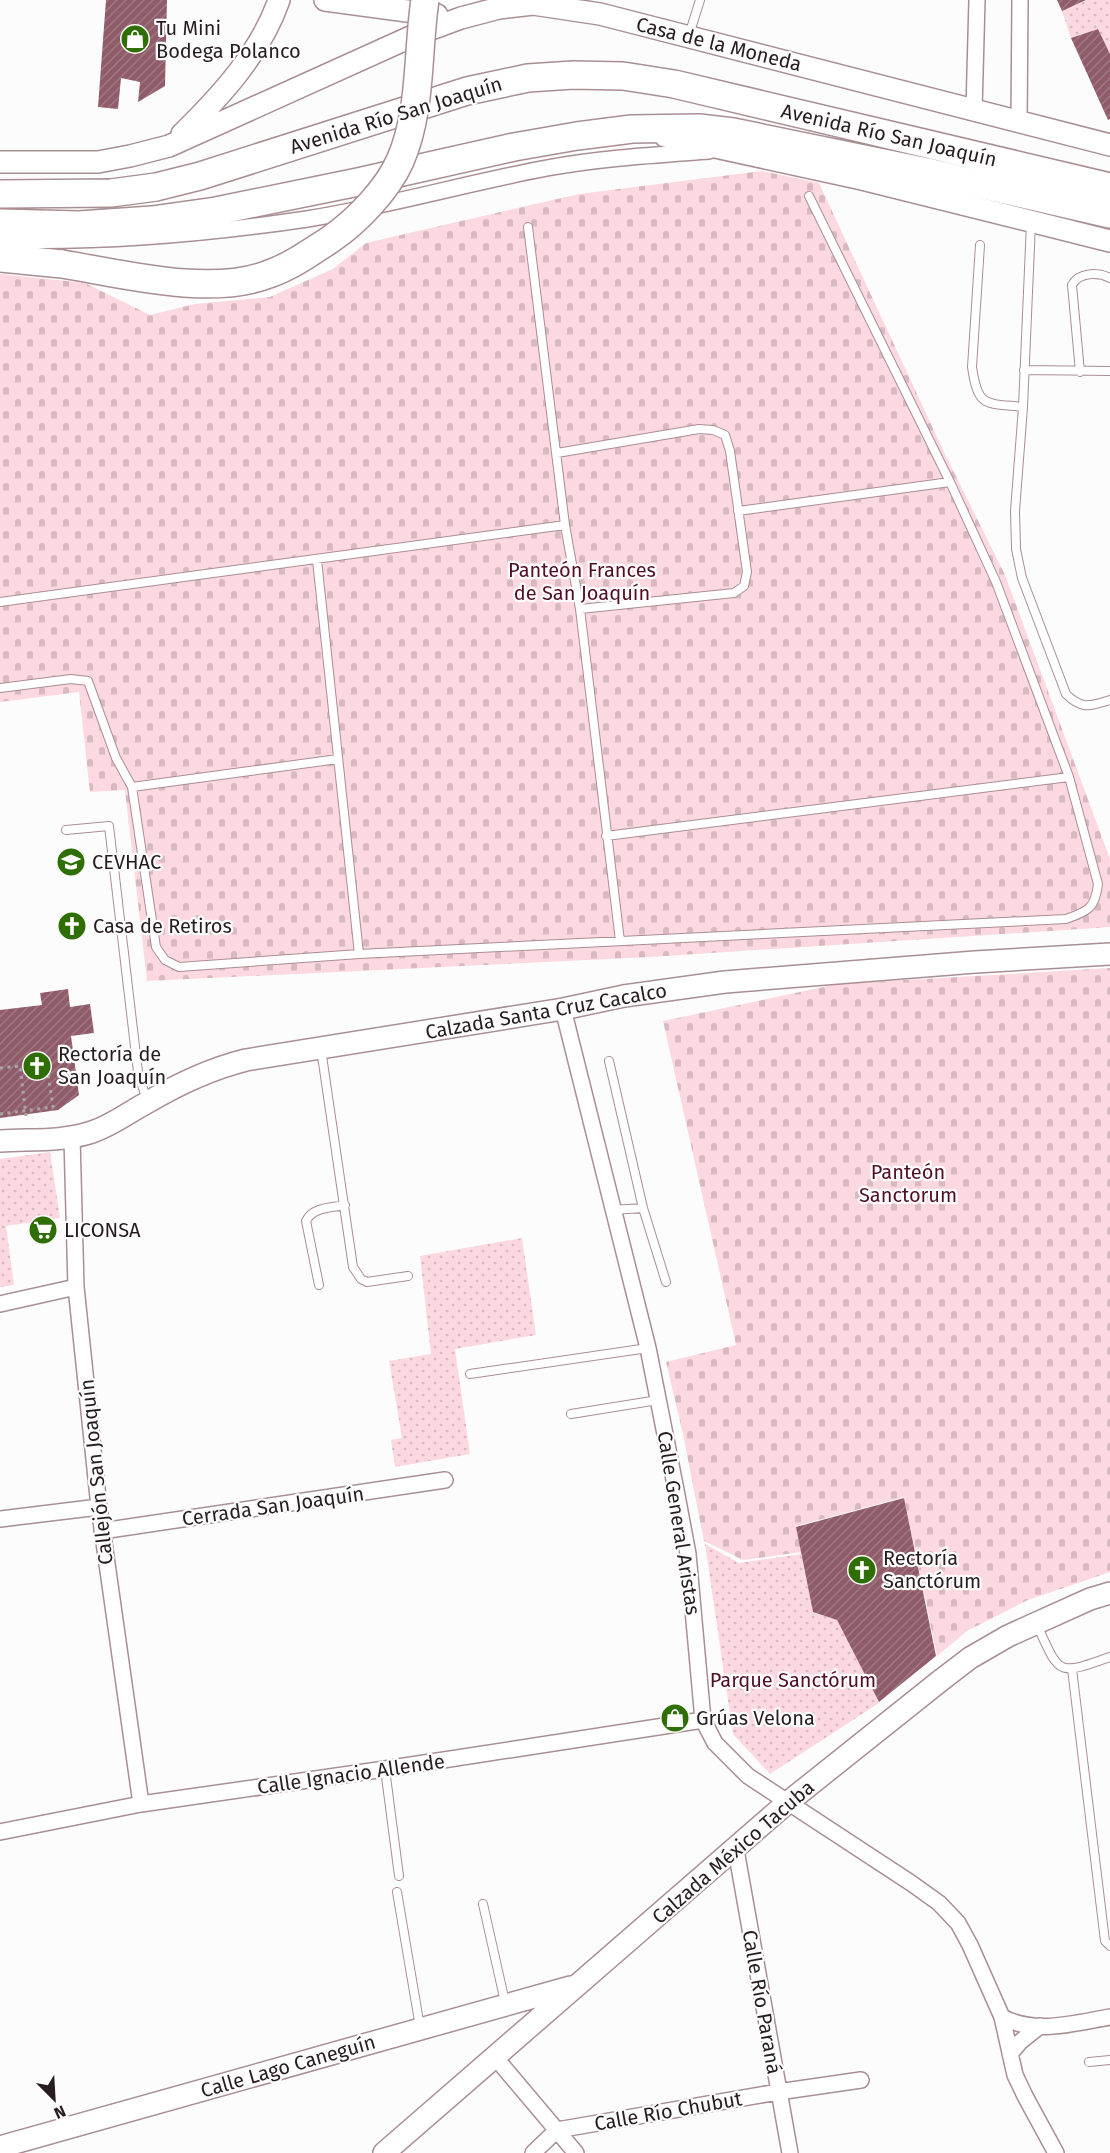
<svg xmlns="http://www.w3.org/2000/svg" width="1110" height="2153" viewBox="0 0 1110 2153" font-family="'Fira Sans',sans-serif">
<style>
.grass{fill:url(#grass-dots)}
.cemetery{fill:url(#cemetery-stones)}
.building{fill:url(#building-hatch)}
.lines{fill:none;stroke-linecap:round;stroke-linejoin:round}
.lane-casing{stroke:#a98e94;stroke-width:10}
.street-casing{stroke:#a98e94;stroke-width:18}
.secondary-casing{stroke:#a98e94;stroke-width:24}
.highway-casing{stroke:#a98e94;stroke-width:30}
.path{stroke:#a9a5a6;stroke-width:3;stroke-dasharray:3 4.5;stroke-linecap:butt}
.lane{stroke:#fff;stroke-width:8}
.street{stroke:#fff;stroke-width:15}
.secondary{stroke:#fff;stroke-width:21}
.highway{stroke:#fff;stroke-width:27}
.highway-bridge-casing{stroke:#a98e94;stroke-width:30;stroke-linecap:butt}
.highway-bridge{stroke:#fff;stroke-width:27}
.labels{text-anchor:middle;stroke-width:4.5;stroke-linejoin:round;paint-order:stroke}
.poi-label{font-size:20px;fill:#271c1f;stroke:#fcfcfc;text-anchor:start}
.street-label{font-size:20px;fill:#271c1f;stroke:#fcfcfc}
.park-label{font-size:20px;fill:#520e27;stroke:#fcfcfc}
</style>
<defs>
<pattern id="grass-dots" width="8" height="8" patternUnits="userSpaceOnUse" patternTransform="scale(1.5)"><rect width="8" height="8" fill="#fcd8e0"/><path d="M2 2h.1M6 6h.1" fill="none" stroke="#d8b9c0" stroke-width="1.8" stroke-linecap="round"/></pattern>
<pattern id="cemetery-stones" width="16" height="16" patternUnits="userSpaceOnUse" patternTransform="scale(1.5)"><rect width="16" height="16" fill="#fcd8e0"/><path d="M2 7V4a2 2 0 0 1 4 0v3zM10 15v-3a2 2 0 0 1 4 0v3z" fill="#d8b9c0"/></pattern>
<pattern id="building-hatch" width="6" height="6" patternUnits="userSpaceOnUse" patternTransform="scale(1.5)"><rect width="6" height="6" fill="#915c69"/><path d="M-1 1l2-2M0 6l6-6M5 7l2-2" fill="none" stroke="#9e7882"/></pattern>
</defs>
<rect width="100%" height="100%" fill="#fcfcfc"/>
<path class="grass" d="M 1087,0 L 1110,0 L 1110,54 L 1098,29 L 1071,38 L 1062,11 Z
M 50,1152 L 60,1218 L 6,1226 L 14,1285 L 0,1287 L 0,1159 Z
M 522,1238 L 536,1335 L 455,1349 L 470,1454 L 395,1467 L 391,1440 L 402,1438 L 389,1361 L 431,1354 L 420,1256 Z
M 705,1544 L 739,1563 L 801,1554 L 813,1612 L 837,1620 L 868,1679 L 879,1703 L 770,1774 L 733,1734 Z"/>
<path class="cemetery" d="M 762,171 L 819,183 L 943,450 L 1005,575 L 1110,859 L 1110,927 L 650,957 L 147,981 L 125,790 L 90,792 L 79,692 L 0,702 L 0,274 L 85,283 L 150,315 L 195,304 L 270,297 L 333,269 L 366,243 L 579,194 Z
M 1110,968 L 1110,1572 L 1028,1600 L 967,1631 L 937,1656 L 904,1497 L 796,1526 L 802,1552 L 743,1560 L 704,1541 L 683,1434 L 666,1362 L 736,1345 L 663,1021 L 838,984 Z"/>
<path class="building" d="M 106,0 L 167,0 L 165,86 L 138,102 L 140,82 L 121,78 L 118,109 L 98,107 Z
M 1057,0 L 1086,0 L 1062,11 Z
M 1098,29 L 1110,54 L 1110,119 L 1108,120 L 1071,38 Z
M 68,989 L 70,1007 L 90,1004 L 94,1033 L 71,1036 L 79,1095 L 58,1110 L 0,1118 L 0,1010 L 42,1005 L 40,993 Z
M 51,1220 L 53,1237 L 34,1239 L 32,1222 Z
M 904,1498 L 936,1656 L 879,1702 L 837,1620 L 813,1612 L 796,1527 Z"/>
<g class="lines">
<g class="lane-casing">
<path id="lane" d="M 689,35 L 700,0
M 1031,223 L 1023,407 L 1015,511 L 1016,549 L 1022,578 L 1066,694 C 1082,710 1090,706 1110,700
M 528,227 L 565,525 L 580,609 L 620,941
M 980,245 L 972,367 C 978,408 985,403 1023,407
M 1024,370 L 1110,371
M 1080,372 L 1072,285 C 1079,272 1098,272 1110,278
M 557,453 L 699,429 L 713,430 L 725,435 L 730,451 L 747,572 L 744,586 L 734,593 L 580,609
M 738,511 L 950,482
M 317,560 L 359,954
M 0,602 L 565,525
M 0,688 L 71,679 L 88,681 L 116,758 L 132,787 L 156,947 L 165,960 L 179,967 L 359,954 L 1066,919 C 1089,911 1095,908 1098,884 L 1069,777 L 996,582 L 950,482 L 809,196
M 132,787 L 338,759
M 66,830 L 109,826 L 138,1072 L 147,1101
M 606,836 L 1069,777
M 321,1049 L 353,1267 L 361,1279 L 367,1282 L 408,1276
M 609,1061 L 643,1208
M 612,1210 L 643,1208 L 666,1282
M 319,1285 L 306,1221 C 313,1207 330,1208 345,1205
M 470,1374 L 648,1348
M 571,1414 L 658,1400
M 1037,1625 C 1060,1675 1057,1676 1110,1657
M 1072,1669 L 1105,1941 L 1110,1946
M 385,1769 L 399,1876
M 397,1892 L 420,2027
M 483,1904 L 505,2002
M 1089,2062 L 1110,2060"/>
</g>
<g class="street-casing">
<path id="street" d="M 974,110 L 977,0
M 1019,121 L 1020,0
M 0,240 C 103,243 206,234 307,219 C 388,206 467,183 547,168 C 601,158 655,155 709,151
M 563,1009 L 648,1348 L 676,1490 L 688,1554 L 703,1720 L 715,1743 L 748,1776 L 911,1883 L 939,1903 L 958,1923 L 970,1945 L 1002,2017 L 1015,2075 L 1025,2096 L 1056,2153
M 72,1138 L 76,1287 L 99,1507 L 141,1804
M 0,1304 L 76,1287
M 0,1519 L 99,1507
M 102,1531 L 445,1480
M 0,1832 L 141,1804 L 385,1769 L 703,1720
M 736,1850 L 790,2153
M 1002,2017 C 1035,2035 1075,2023 1110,2017
M 1010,2054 L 1020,2042 L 1040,2026
M 495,2057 L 576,2153
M 533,2153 L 557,2130 L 778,2092 L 861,2080"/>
</g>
<g class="secondary-casing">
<path id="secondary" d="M 325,0 L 437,15
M 182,134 C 221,96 261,52 279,0
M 665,136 L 862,179 L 1110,241
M 0,162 L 98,162 L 130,156 L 169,146 L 415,35 L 461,18 L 499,8 L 533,4 L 600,14 L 1110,145
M 0,1141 C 31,1139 62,1142 92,1132 C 113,1125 129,1112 148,1102 C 180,1083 210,1069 246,1060 L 563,1009 L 624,996 L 725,982 L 975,962 L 1110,954
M 0,2147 L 570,1987
M 384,2153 L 787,1803 L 940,1681 L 970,1658 L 1008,1636 L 1090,1599 L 1110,1593"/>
</g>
<g class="highway-casing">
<path id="highway" d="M 0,194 L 111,193 L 156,187 L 200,176 L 467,91 L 528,78 L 573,75 L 623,76 L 674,84 L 1110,187
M 0,223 L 79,225 L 152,220 L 216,211 L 358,182 L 514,147 L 577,136 L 632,129 L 699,128 L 733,132 L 927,172 L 1110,214
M 0,258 L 62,264"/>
</g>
<path class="path" d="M 0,1068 L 20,1066 L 26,1116
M 0,1114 L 53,1107 L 46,1061 L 20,1066"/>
<use href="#lane" class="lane"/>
<use href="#street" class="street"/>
<use href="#secondary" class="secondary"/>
<use href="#highway" class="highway"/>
<g class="highway-bridge-casing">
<path id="highway-bridge" d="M 62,264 C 123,274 210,297 269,274 C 292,266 311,252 331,239 C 357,221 387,190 400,161 C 422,111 417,53 425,0"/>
</g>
<use href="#highway-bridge" class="highway-bridge"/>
</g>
<defs>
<g id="shop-disc" transform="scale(1.5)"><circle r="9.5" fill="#2e6e02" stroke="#fcfcfc"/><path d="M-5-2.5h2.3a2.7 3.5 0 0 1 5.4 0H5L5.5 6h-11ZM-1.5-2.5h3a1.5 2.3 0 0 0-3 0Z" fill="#fff"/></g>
<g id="university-disc" transform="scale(1.5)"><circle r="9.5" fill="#2e6e02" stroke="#fcfcfc"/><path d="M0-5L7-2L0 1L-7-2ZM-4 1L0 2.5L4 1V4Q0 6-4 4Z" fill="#fff"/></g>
<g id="church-disc" transform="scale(1.5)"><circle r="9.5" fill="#2e6e02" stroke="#fcfcfc"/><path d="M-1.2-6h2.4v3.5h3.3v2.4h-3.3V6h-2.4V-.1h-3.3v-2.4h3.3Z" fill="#fff"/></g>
<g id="supermarket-disc" transform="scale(1.5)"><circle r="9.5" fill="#2e6e02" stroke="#fcfcfc"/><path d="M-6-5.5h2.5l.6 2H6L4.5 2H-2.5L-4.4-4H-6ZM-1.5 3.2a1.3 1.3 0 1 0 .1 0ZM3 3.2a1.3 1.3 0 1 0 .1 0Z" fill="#fff"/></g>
</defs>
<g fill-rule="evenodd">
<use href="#shop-disc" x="135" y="39"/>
<use href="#university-disc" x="71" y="862"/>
<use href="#church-disc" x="72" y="926"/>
<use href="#church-disc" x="37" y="1066"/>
<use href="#supermarket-disc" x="43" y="1230"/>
<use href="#church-disc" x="862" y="1570"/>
<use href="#shop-disc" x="675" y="1718"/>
</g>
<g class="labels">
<g class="poi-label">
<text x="156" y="35">Tu Mini<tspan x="156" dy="23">Bodega Polanco</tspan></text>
<text x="92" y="869">CEVHAC</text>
<text x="93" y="933">Casa de Retiros</text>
<text x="58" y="1061">Rectoría de<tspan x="58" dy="23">San Joaquín</tspan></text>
<text x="64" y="1237">LICONSA</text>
<text x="883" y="1565">Rectoría<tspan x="883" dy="23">Sanctórum</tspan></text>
<text x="696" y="1725">Grúas Velona</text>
</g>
<g class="street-label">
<text transform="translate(719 44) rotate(14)" y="7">Casa de la Moneda</text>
<text transform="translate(396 115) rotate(-17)" y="7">Avenida Río San Joaquín</text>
<text transform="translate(889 135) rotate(13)" y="7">Avenida Río San Joaquín</text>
<text transform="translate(546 1011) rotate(-10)" y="7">Calzada Santa Cruz Cacalco</text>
<text transform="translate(96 1472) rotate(-96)" y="7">Callejón San Joaquín</text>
<text transform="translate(273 1506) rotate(-8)" y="7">Cerrada San Joaquín</text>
<text transform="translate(679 1523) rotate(81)" y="7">Calle General Aristas</text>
<text transform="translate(351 1774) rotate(-8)" y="7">Calle Ignacio Allende</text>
<text transform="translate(733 1852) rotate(-41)" y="7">Calzada México Tacuba</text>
<text transform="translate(762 2002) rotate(80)" y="7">Calle Río Paraná</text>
<text transform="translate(288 2066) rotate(-16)" y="7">Calle Lago Caneguín</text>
<text transform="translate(668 2111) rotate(-10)" y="7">Calle Río Chubut</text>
</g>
<g class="park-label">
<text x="582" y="577">Panteón Frances<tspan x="582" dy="23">de San Joaquín</tspan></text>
<text x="908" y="1179">Panteón<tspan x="908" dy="23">Sanctorum</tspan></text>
<text x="793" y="1687">Parque Sanctórum</text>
</g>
</g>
<g transform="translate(54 2099) rotate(156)" stroke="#fcfcfc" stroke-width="4.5" paint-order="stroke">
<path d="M0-4.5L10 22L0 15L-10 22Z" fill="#271c1f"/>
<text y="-9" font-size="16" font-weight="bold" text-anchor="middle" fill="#271c1f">N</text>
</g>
</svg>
